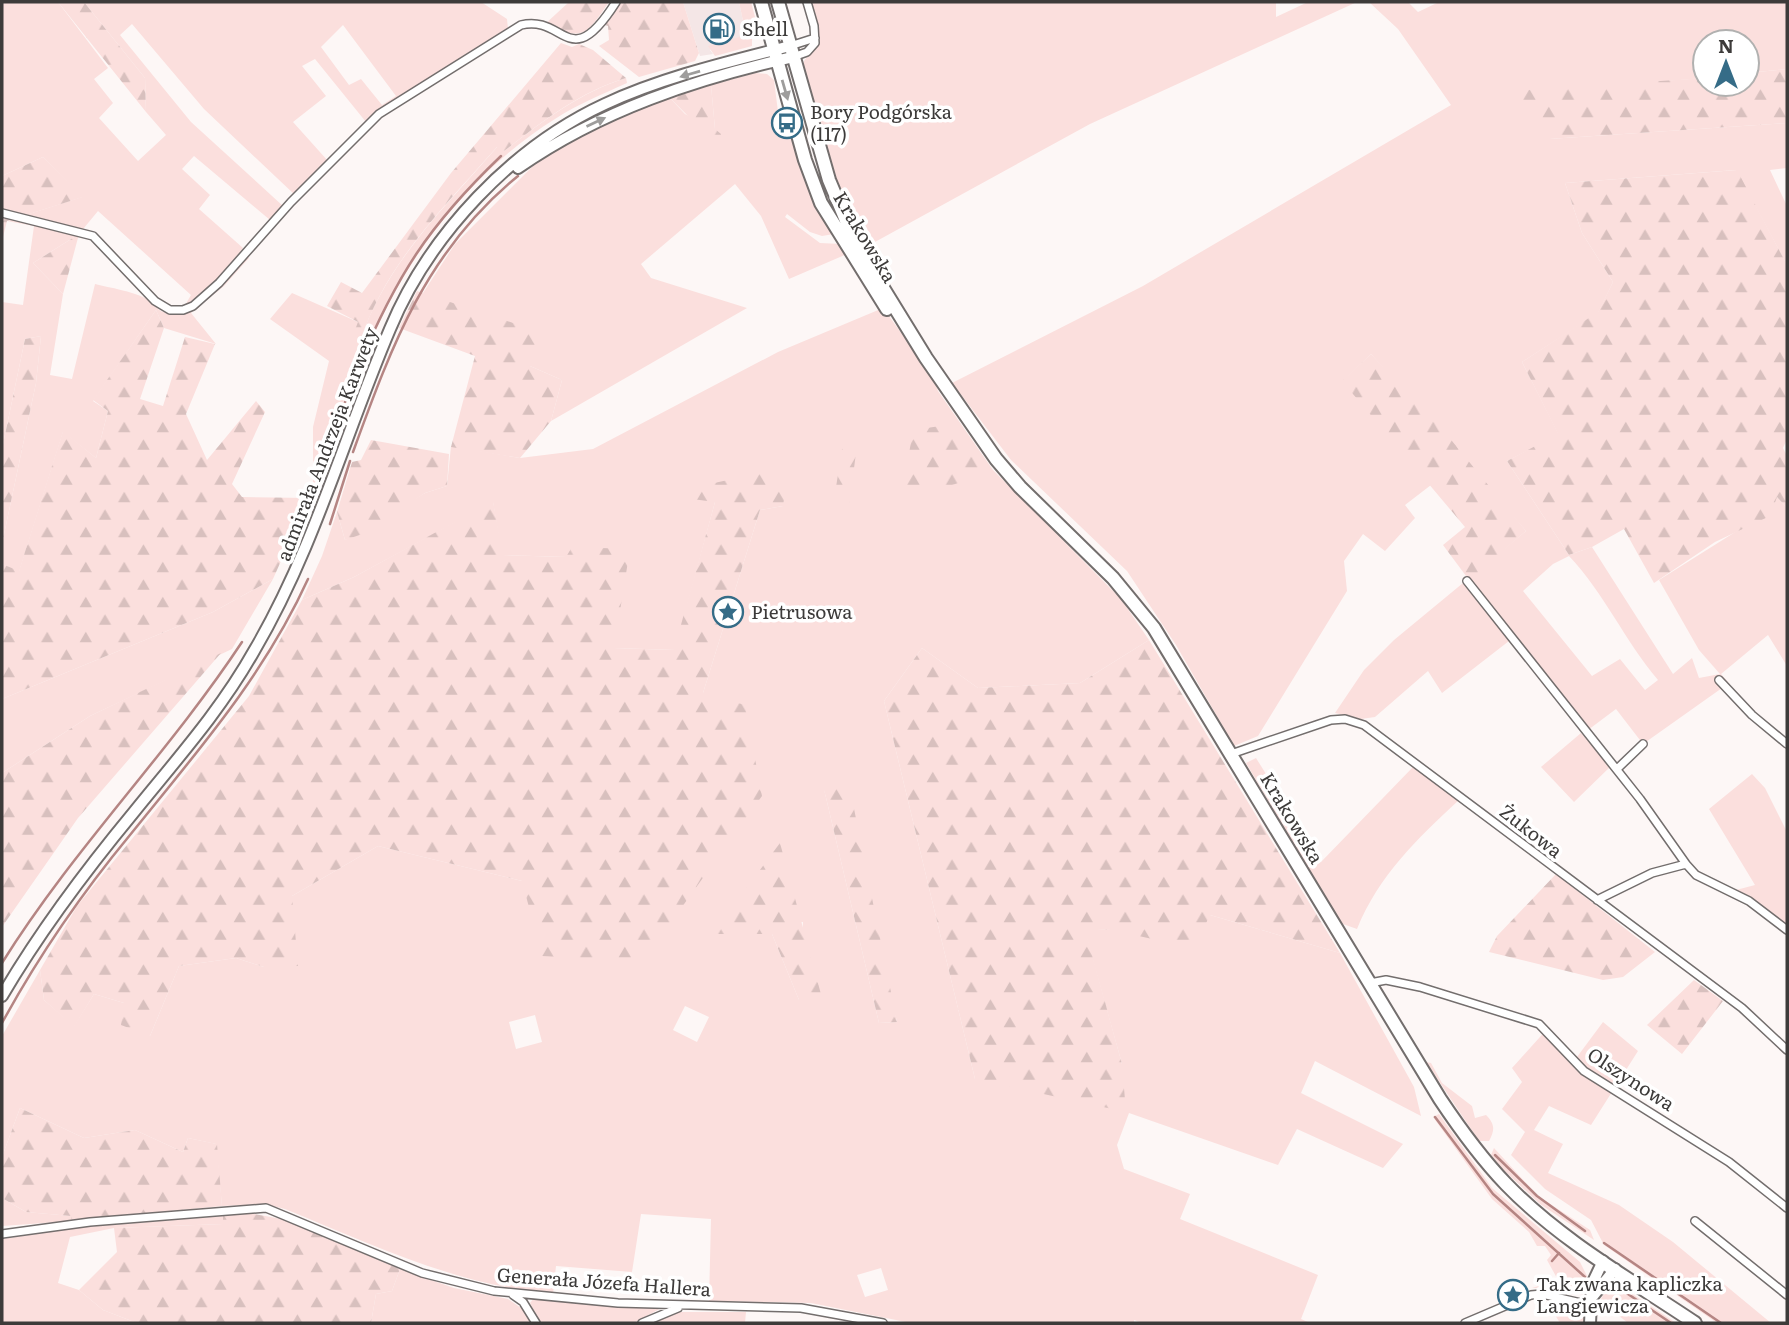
<svg xmlns="http://www.w3.org/2000/svg" width="1789" height="1325" viewBox="0 0 1789 1325" font-family="Literata,serif">
<style>
.built{fill:#f4e6e6}
.green{fill:#fbdfdd;fill-rule:evenodd}
.forest{fill:url(#forest-firs)}
.lines{fill:none;stroke-linecap:round;stroke-linejoin:round}
.stream{stroke:#b58583;stroke-width:2.5}
.street-casing{stroke:#736e6d;stroke-width:10}
.secondary-casing{stroke:#736e6d;stroke-width:14}
.primary-casing{stroke:#736e6d;stroke-width:16}
.street{stroke:#fff;stroke-width:7}
.secondary{stroke:#fff;stroke-width:10}
.primary{stroke:#fff;stroke-width:12}
.oneway{fill:#9e9d9c}
.labels{text-anchor:middle;stroke-width:7;stroke-linejoin:round;paint-order:stroke}
.poi-label{font-size:19px;fill:#3d3b3a;stroke:#fff;text-anchor:start}
.street-label{font-size:19px;fill:#3d3b3a;stroke:#fff}
</style>
<defs>
<pattern id="forest-firs" width="22" height="20" patternUnits="userSpaceOnUse" patternTransform="scale(1.75)"><rect width="22" height="20" fill="#fbdfdd"/><path d="M5 1l3.5 6h-7zM16 11l3.5 6h-7z" fill="#d8c0be"/></pattern>
</defs>
<rect width="100%" height="100%" fill="#fdf7f6"/>
<path class="built" d="M 683,2 L 739,2 L 746,35 L 710,50 L 713,54 L 700,56 Z"/>
<path class="green" d="M 2,2 L 58,2 L 108,68 L 94,79 L 113,103 L 99,118 L 138,161 L 166,135 L 146,112 L 145,78 L 84,2 L 481,2 L 507,19 L 508,29 L 378,111 L 366,122 L 315,59 L 302,66 L 326,96 L 293,122 L 328,161 L 295,195 L 204,109 L 132,24 L 120,35 L 191,122 L 283,206 L 270,220 L 194,156 L 182,169 L 210,195 L 199,209 L 243,248 L 240,252 L 249,258 L 224,286 L 191,313 L 216,344 L 164,328 L 156,310 L 93,401 L 108,411 L 96,458 L 63,432 L 19,572 L 2,564 L 2,544 L 36,383 L 41,336 L 25,339 L 2,449 L 2,302 L 23,305 L 34,226 L 7,221 L 82,197 L 43,157 L 2,176 ZM 343,25 L 396,96 L 382,105 L 361,79 L 349,85 L 321,47 ZM 98,211 L 191,295 L 180,314 C 152,313 163,308 145,298 C 131,291 111,288 95,284 L 72,379 L 50,375 L 63,294 L 33,263 L 79,234 Z
M 739,2 L 751,2 L 759,32 L 752,34 L 752,46 L 715,56 L 708,46 L 746,35 Z
M 810,2 L 1276,2 L 1276,17 L 1308,2 L 1357,2 L 1090,124 L 864,248 L 827,156 L 803,68 L 804,61 L 820,39 Z
M 1369,2 L 1408,2 L 1418,12 L 1439,2 L 1787,2 L 1787,69 L 1747,73 L 1747,42 L 1705,42 L 1705,78 L 1668,81 L 1549,139 L 1787,123 L 1787,168 L 1770,170 L 1787,206 L 1787,265 L 1736,170 L 1565,183 L 1582,233 L 1613,282 L 1598,313 L 1522,362 L 1559,435 L 1507,461 L 1569,555 L 1592,547 L 1673,674 L 1692,658 L 1699,678 L 1720,674 L 1699,650 L 1659,580 L 1740,529 L 1777,497 L 1787,508 L 1787,666 L 1768,635 L 1721,674 L 1728,682 L 1722,688 L 1643,744 L 1616,709 L 1588,730 L 1495,610 L 1490,614 L 1509,641 L 1442,693 L 1428,671 L 1375,717 L 1361,719 L 1335,713 L 1364,670 L 1394,640 L 1526,531 L 1371,354 L 1343,381 L 1431,485 L 1405,505 L 1415,518 L 1385,551 L 1363,534 L 1344,561 L 1347,591 L 1258,736 L 1234,746 L 1176,645 L 1127,571 L 1011,460 L 952,383 L 1143,286 L 1451,105 L 1398,29 ZM 1569,556 C 1604,593 1625,641 1658,680 L 1645,690 L 1620,659 L 1592,676 L 1523,591 L 1553,564 Z
M 755,73 L 767,74 L 774,80 L 779,120 L 776,124 L 780,135 L 788,133 L 834,234 L 822,236 L 810,232 L 787,214 L 785,217 L 820,243 L 841,244 L 847,254 L 789,279 L 761,216 L 735,184 L 641,264 L 651,278 L 747,308 L 551,421 L 562,380 L 530,366 L 423,293 L 455,244 L 532,167 L 559,146 L 582,134 L 645,105 L 670,98 L 685,114 L 715,129 L 711,85 Z
M 626,78 L 627,83 C 603,94 578,104 555,119 C 478,167 414,245 377,328 C 354,379 338,435 318,488 L 313,487 L 313,427 L 329,361 L 270,319 L 292,293 L 358,322 L 360,341 C 386,263 445,207 498,146 L 504,151 C 542,122 580,92 626,78 Z
M 883,308 L 932,375 L 938,391 L 993,470 L 1121,599 L 1149,640 L 1080,683 L 978,688 L 922,648 L 884,701 L 975,1079 L 1122,1064 L 1084,928 L 1111,930 L 1210,915 L 1340,953 L 1414,1087 L 1421,1116 L 1315,1061 L 1301,1093 L 1403,1144 L 1383,1168 L 1297,1129 L 1278,1165 L 1129,1113 L 1117,1145 L 1124,1169 L 1190,1194 L 1180,1219 L 1318,1275 L 1301,1319 L 1310,1323 L 1142,1323 L 1134,1320 L 1134,1323 L 911,1323 L 811,1303 L 709,1301 L 711,1219 L 641,1214 L 632,1272 L 556,1266 L 553,1294 C 453,1284 376,1246 285,1209 L 264,1204 L 222,1206 L 216,1144 L 188,1138 L 183,1152 L 135,1130 L 84,1138 L 20,1108 L 2,1157 L 2,1036 L 40,970 L 44,1000 L 74,1026 L 94,994 L 124,1003 L 150,1036 L 179,966 L 236,958 L 264,967 L 292,896 L 378,846 L 522,881 L 703,693 L 760,510 L 783,506 L 715,502 L 675,650 L 614,648 L 566,557 L 502,555 L 493,502 L 354,577 L 302,600 L 322,556 L 337,512 L 345,540 L 425,493 L 447,486 L 451,446 L 520,458 L 593,449 L 778,352 ZM 824,789 L 897,1021 L 897,1022 L 879,1023 ZM 803,922 L 799,1000 L 772,934 L 713,934 ZM 685,1006 L 709,1017 L 697,1042 L 673,1030 ZM 535,1015 L 542,1042 L 516,1049 L 509,1022 ZM 881,1268 L 888,1290 L 865,1297 L 857,1275 Z
M 273,579 L 232,649 L 90,716 L 2,773 L 2,699 L 213,612 Z
M 1581,733 L 1611,766 L 1574,802 L 1541,767 Z
M 1256,758 L 1321,862 L 1413,767 L 1459,800 C 1417,839 1379,875 1357,929 L 1340,923 L 1246,763 Z
M 1752,774 L 1765,788 L 1787,832 L 1787,925 L 1736,890 L 1755,885 L 1709,809 Z
M 1603,1022 L 1638,1051 L 1591,1125 L 1549,1106 L 1534,1130 L 1563,1144 L 1548,1173 L 1619,1205 L 1673,1242 L 1771,1323 L 1717,1323 L 1604,1245 L 1591,1220 L 1545,1189 L 1511,1155 L 1525,1132 L 1502,1109 L 1522,1082 L 1512,1068 L 1548,1028 L 1577,1057 Z
M 1426,1062 L 1431,1063 L 1442,1083 L 1472,1106 L 1475,1118 L 1486,1115 C 1495,1124 1495,1130 1489,1141 L 1479,1141 Z
M 1439,1114 L 1492,1188 L 1580,1262 L 1587,1276 L 1583,1295 L 1554,1288 L 1532,1288 L 1558,1280 L 1547,1260 L 1551,1255 L 1545,1246 L 1537,1246 L 1529,1232 L 1492,1199 L 1433,1117 Z
M 1494,1148 L 1538,1196 L 1590,1230 L 1594,1240 L 1540,1204 L 1494,1161 L 1491,1155 Z
M 2,1198 L 26,1212 L 72,1216 L 72,1221 L 2,1226 Z
M 223,1216 L 224,1224 L 114,1228 L 70,1237 L 58,1283 L 79,1290 L 103,1310 L 137,1323 L 2,1323 L 2,1239 L 85,1227 Z
M 400,1269 L 454,1288 L 508,1299 L 524,1310 L 531,1323 L 371,1323 L 376,1294 L 392,1291 Z
M 1622,1287 L 1676,1323 L 1628,1323 L 1600,1301 L 1605,1291 Z
M 535,1297 L 606,1306 L 663,1307 L 634,1323 L 540,1323 L 530,1303 Z
M 1558,1302 L 1581,1308 L 1585,1323 L 1560,1323 L 1552,1310 Z
M 679,1312 L 746,1312 L 745,1323 L 653,1323 Z"/>
<path class="forest" d="M 58,2 L 84,2 L 145,78 L 146,112 Z
M 569,2 L 609,2 C 585,37 584,40 544,25 Z
M 620,2 L 683,2 L 699,53 L 695,61 L 639,77 L 599,46 L 609,40 L 608,26 L 602,24 Z
M 561,43 L 572,47 L 579,44 L 593,50 L 626,78 C 579,92 542,122 504,151 L 497,147 C 444,207 385,264 360,342 L 352,338 L 358,322 L 327,306 L 341,282 L 362,293 L 451,173 Z
M 1787,69 L 1787,123 L 1549,139 L 1514,91 L 1705,78 L 1705,84 L 1747,84 L 1747,73 Z
M 711,85 L 715,129 L 721,134 L 720,140 L 706,134 L 670,98 Z
M 43,157 L 83,197 L 7,221 L 2,241 L 2,176 Z
M 1737,170 L 1787,265 L 1787,439 L 1783,448 L 1787,456 L 1787,508 L 1777,497 L 1770,516 L 1715,542 L 1654,583 L 1624,529 L 1592,547 L 1569,555 L 1507,461 L 1558,434 L 1522,362 L 1598,312 L 1613,282 L 1582,233 L 1565,183 Z
M 79,234 L 63,294 L 33,263 Z
M 417,291 L 540,332 L 530,366 L 562,380 L 551,421 L 520,458 L 451,447 L 475,356 L 399,328 Z
M 156,310 L 164,328 L 140,399 L 163,406 L 185,337 L 215,344 L 186,414 L 207,460 L 256,401 L 265,412 L 232,484 L 242,497 L 309,498 L 273,579 L 213,612 L 2,699 L 2,564 L 19,571 L 63,431 L 96,458 L 108,411 L 93,400 Z
M 41,336 L 36,383 L 2,544 L 2,449 L 25,339 Z
M 1371,354 L 1452,441 L 1526,531 L 1469,580 L 1443,545 L 1465,527 L 1342,381 Z
M 954,424 L 987,474 L 901,501 L 913,430 Z
M 371,440 L 449,454 L 447,486 L 425,493 L 404,507 L 400,521 L 345,540 L 337,512 L 352,462 L 361,460 Z
M 843,443 L 857,445 L 849,507 L 833,506 Z
M 789,467 L 783,506 L 760,510 L 703,693 L 745,705 L 762,796 L 643,961 L 542,956 L 522,881 L 378,846 L 292,896 L 298,966 L 264,967 L 236,958 L 179,966 L 150,1036 L 121,1025 L 124,1003 L 94,994 L 74,1027 L 44,1000 L 40,970 L 77,906 L 249,696 L 302,600 L 354,577 L 493,501 L 503,555 L 566,557 L 572,547 L 630,549 L 614,648 L 674,650 L 715,502 L 692,499 L 691,488 Z
M 1149,640 L 1340,953 L 1210,915 L 1194,948 L 1111,930 L 1085,929 L 1122,1064 L 1126,1112 L 975,1079 L 884,701 L 922,648 L 978,688 L 1080,683 Z
M 221,653 L 78,818 L 2,927 L 2,773 L 90,716 Z
M 845,764 L 897,1022 L 879,1023 L 824,789 Z
M 780,843 L 822,998 L 799,1000 L 772,934 L 712,934 Z
M 1556,874 L 1655,952 L 1623,977 L 1603,980 L 1489,952 L 1497,936 Z
M 1694,980 L 1723,1001 L 1682,1054 L 1647,1025 Z
M 20,1108 L 84,1138 L 135,1130 L 183,1152 L 188,1138 L 217,1144 L 222,1206 L 72,1221 L 71,1216 L 26,1212 L 2,1198 L 2,1157 Z
M 249,1213 L 282,1219 L 400,1269 L 392,1291 L 376,1294 L 371,1323 L 137,1323 L 103,1310 L 79,1290 L 117,1252 L 114,1228 L 223,1224 L 223,1216 Z"/>
<g class="lines">
<path class="stream" d="M 358,367 C 397,275 428,226 501,156
M 353,452 C 392,345 426,251 518,176
M 322,465 L 354,378
M 330,524 L 350,461
M 2,963 C 73,849 168,754 242,642
M 2,1023 C 38,957 82,893 130,835 C 196,753 264,676 308,579
M 1435,1117 L 1493,1194 L 1585,1277
M 1495,1155 L 1537,1196 L 1585,1231
M 1604,1243 L 1721,1323
M 1552,1261 L 1559,1253
M 1619,1288 L 1671,1323"/>
<g class="street-casing">
<path id="street" d="M 790,46 L 815,38
M 793,57 L 807,52 L 815,43 L 814,26 L 807,2
M 2,213 L 93,236 L 155,301 L 170,310 L 183,310 L 193,306 L 219,283 L 291,202 L 379,114 L 521,25 C 565,14 569,76 616,2
M 1467,581 L 1640,799 L 1686,864
M 1719,680 L 1752,715 L 1787,744
M 1231,754 L 1331,720 L 1345,719 L 1364,725 L 1742,1008 L 1787,1050
M 1617,769 L 1643,744
M 1597,900 L 1652,873 L 1686,864 L 1696,875 L 1749,901 L 1787,930
M 1370,983 L 1386,980 L 1420,987 L 1539,1024 L 1584,1071 L 1729,1162 L 1787,1208
M 1695,1221 L 1787,1295
M 2,1234 L 90,1222 L 266,1208 L 422,1273 L 494,1291 L 618,1303 L 801,1308 L 883,1323
M 513,1295 L 523,1302 L 536,1323
M 642,1323 L 678,1308
M 1465,1323 L 1531,1295 L 1542,1294 L 1590,1305"/>
</g>
<g class="secondary-casing">
<path id="secondary" d="M 518,168 C 601,110 696,79 793,57
M 2,996 C 40,931 86,870 134,812 C 176,760 221,710 254,651 C 314,549 344,437 390,329 C 429,235 512,147 605,104 C 663,77 728,62 790,46
M 1593,1296 L 1615,1269
M 1590,1323 L 1592,1284 L 1603,1261"/>
</g>
<g class="primary-casing">
<path id="primary" d="M 761,2 L 805,160 L 821,203 L 887,309
M 778,2 L 829,180 L 850,230 L 878,280 L 926,358 L 996,459 L 1020,487 L 1113,578 L 1154,628 L 1440,1099 C 1460,1129 1481,1158 1506,1184 C 1560,1240 1631,1280 1695,1323"/>
</g>
<use href="#street" class="street"/>
<use href="#secondary" class="secondary"/>
<use href="#primary" class="primary"/>
</g>
<defs><path id="oneway-solid" d="M-6-.8H1V-3.2L6.5 0L1 3.2V.8H-6Z" transform="scale(1.75)"/></defs>
<g class="oneway">
<use href="#oneway-solid" transform="translate(690 74) rotate(164)"/>
<use href="#oneway-solid" transform="translate(785 90) rotate(74)"/>
<use href="#oneway-solid" transform="translate(596 122) rotate(-25)"/>
</g>
<defs>
<g id="fuel-ring" transform="scale(1.575)"><circle r="9.5" fill="#fff" stroke="#356c87" stroke-width="1.5"/><path d="M-5.5-6h7V0h2V4h1.3V-2.5L3-4.5l.8-.8L6-3V5H2.5V1h-1V6h-7ZM-4.2-4.7v3.2H.2V-4.7Z" fill="#356c87"/></g>
<g id="bus-ring" transform="scale(1.575)"><circle r="9.5" fill="#fff" stroke="#356c87" stroke-width="1.5"/><path d="M-5-6H5V4H4V6H2V4H-2V6H-4V4H-5ZM-3.5-4V0h7V-4ZM-3.5 1.2v1.5H-2V1.2ZM2 1.2v1.5H3.5V1.2Z" fill="#356c87"/></g>
<g id="sight-ring" transform="scale(1.575)"><circle r="9.5" fill="#fff" stroke="#356c87" stroke-width="1.5"/><path d="M0-6L1.8-2.2L6-1.7L2.9 1.2L3.7 5.4L0 3.3L-3.7 5.4L-2.9 1.2L-6-1.7L-1.8-2.2Z" fill="#356c87"/></g>
</defs>
<g fill-rule="evenodd">
<use href="#fuel-ring" x="719" y="29"/>
<use href="#bus-ring" x="787" y="123"/>
<use href="#sight-ring" x="728" y="612"/>
<use href="#sight-ring" x="1513" y="1295"/>
</g>
<g class="labels">
<g class="poi-label">
<text x="742" y="36">Shell</text>
<text x="810" y="119">Bory Podgórska<tspan x="810" dy="22">(117)</tspan></text>
<text x="751" y="619">Pietrusowa</text>
<text x="1536" y="1291">Tak zwana kapliczka<tspan x="1536" dy="22">Langiewicza</tspan></text>
</g>
<g class="street-label">
<text transform="translate(865 237) rotate(59)" y="7">Krakowska</text>
<text transform="translate(327 444) rotate(-69)" y="7">admirała Andrzeja Karwety</text>
<text transform="translate(1292 818) rotate(59)" y="7">Krakowska</text>
<text transform="translate(1531 831) rotate(38)" y="7">Żukowa</text>
<text transform="translate(1631 1079) rotate(33)" y="7">Olszynowa</text>
<text transform="translate(604 1282) rotate(4)" y="7">Generała Józefa Hallera</text>
</g>
</g>
<rect width="1789" height="1325" fill="none" stroke="#3d3b3a" stroke-width="7"/>
<g transform="translate(1726 63)"><circle r="33" fill="#ffffff" stroke="#b1b1b0" stroke-width="2"/>
<path d="M0-5L12 26L0 18L-12 26Z" fill="#356c87"/>
<text y="-10" font-size="19" font-weight="bold" text-anchor="middle" fill="#3d3b3a">N</text>
</g>
</svg>
